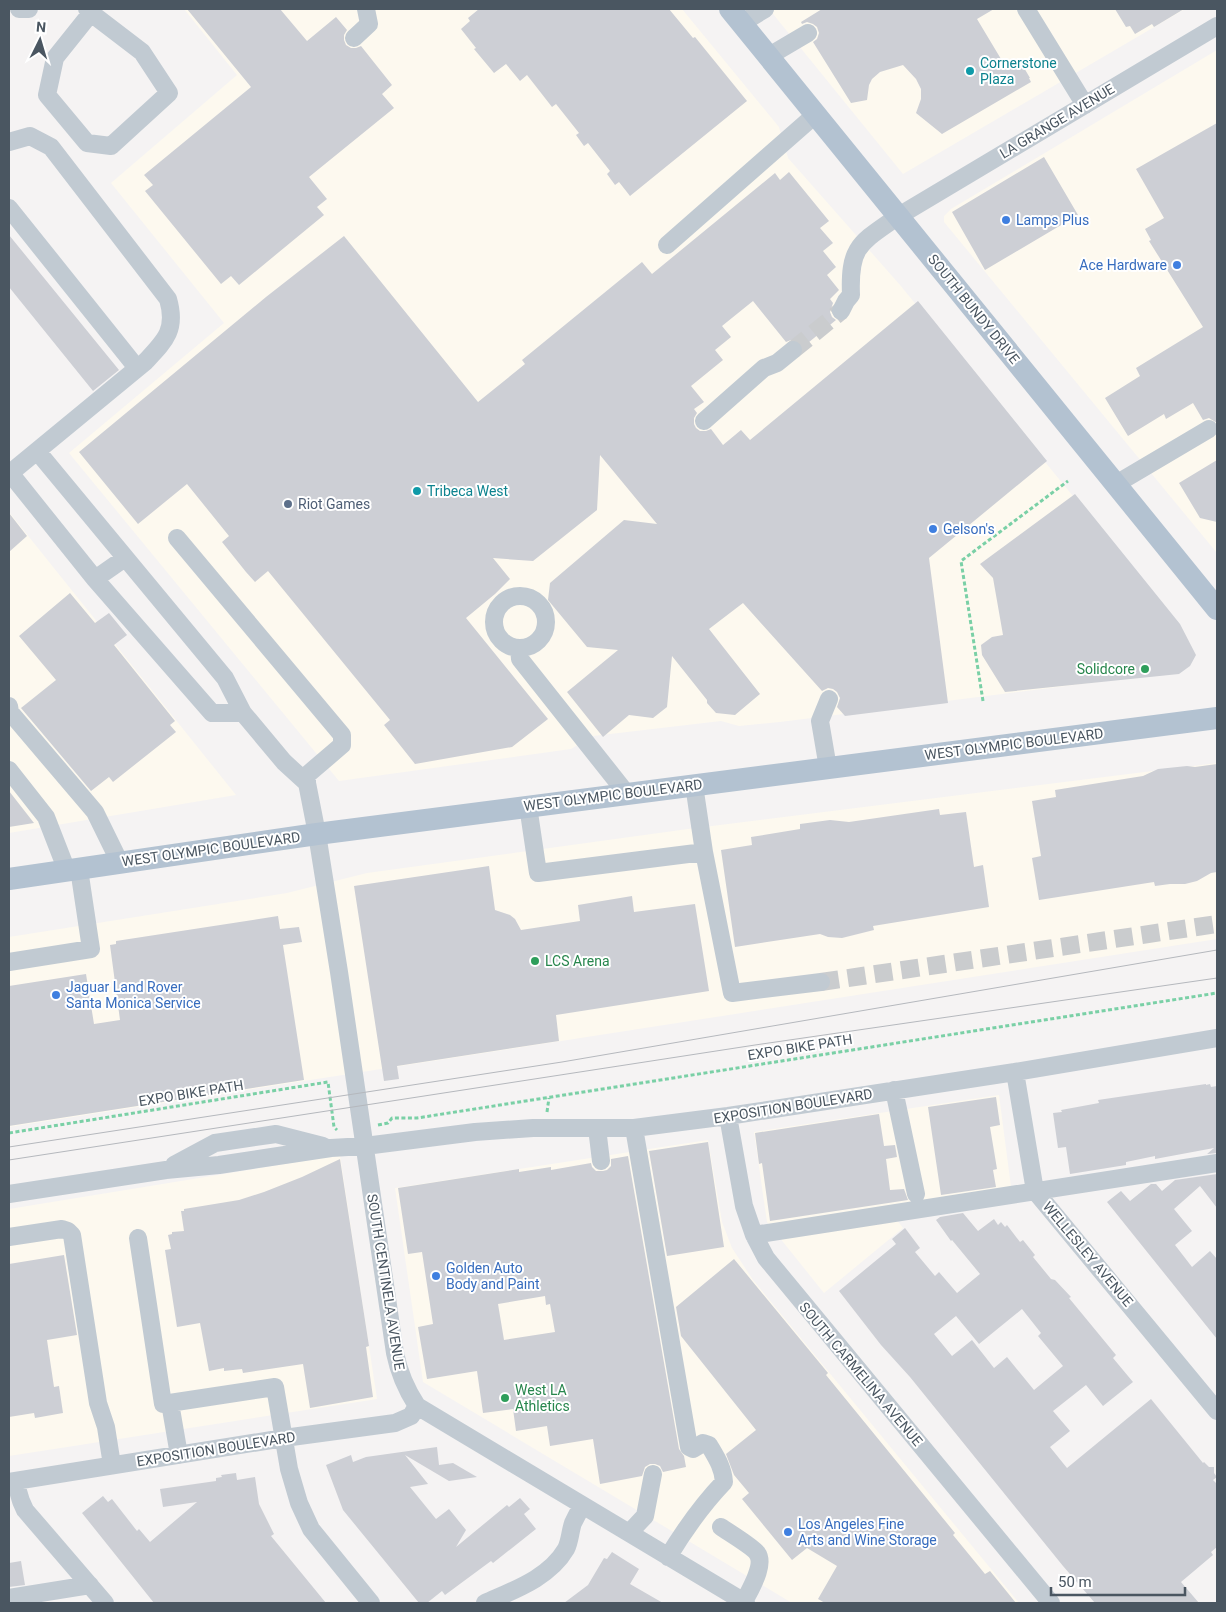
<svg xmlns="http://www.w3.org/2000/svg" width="1226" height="1612" viewBox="0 0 1226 1612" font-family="Roboto,sans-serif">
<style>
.commercial{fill:#fdf9ef}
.building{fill:#cdcfd5;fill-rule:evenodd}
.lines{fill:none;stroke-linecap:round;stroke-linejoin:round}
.minor-tunnel{stroke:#caccce;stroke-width:18;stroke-dasharray:18 9;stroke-linecap:butt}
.path{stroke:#7ad0a6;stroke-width:3;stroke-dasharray:4 2.5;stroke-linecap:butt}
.minor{stroke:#c1cad2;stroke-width:18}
.major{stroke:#b3c2d1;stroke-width:22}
.tram{stroke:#b5b8bd;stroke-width:1}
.culture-dot{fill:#0f9aa8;stroke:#fff;stroke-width:2}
.shop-dot{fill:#3f7fe0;stroke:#fff;stroke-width:2}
.service-dot{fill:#5c6f8a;stroke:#fff;stroke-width:2}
.leisure-dot{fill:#2e9e5b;stroke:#fff;stroke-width:2}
.labels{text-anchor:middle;stroke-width:4;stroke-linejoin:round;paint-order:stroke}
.culture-label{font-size:14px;fill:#0d838f;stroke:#fff;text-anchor:start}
.street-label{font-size:14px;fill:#4a5661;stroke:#fff}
.shop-label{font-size:14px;fill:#366cbe;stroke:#fff;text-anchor:start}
.service-label{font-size:14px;fill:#4e5e75;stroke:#fff;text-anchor:start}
.leisure-label{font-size:14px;fill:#27864d;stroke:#fff;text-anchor:start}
</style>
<rect width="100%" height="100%" fill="#f5f3f3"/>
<path class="commercial" d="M 184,9 L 682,9 L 779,127 L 788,158 L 900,285 L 1181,628 L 1178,672 L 780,722 L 739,726 L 721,721 L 593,736 L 571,749 L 339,781 L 69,453 L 224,323 L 111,183 L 237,75 Z
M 769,9 L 1185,9 L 903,174 Z
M 1217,50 L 1217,553 L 944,222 L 944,216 L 951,209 Z
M 9,512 L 236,795 L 9,833 Z
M 1217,763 L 1217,939 L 9,1127 L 9,937 L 287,893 L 367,873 L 688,829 Z
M 999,1095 L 1013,1202 L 897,1220 L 903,1228 L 824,1293 L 767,1222 L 754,1132 Z
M 708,1140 L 722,1222 L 732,1248 L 753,1280 L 1019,1603 L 792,1603 L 423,1382 L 395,1188 Z
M 340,1155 L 377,1399 L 9,1456 L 9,1209 Z"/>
<path class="building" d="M 187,9 L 280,9 L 307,41 L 336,17 L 347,30 L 344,35 L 344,40 L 346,45 L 351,48 L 356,48 L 361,46 L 392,85 L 382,94 L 394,108 L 309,177 L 327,199 L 317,207 L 324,215 L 239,285 L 231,276 L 221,284 L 145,191 L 153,185 L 144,175 L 251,87 Z
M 479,9 L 669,9 L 693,38 L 695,37 L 747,101 L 630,196 L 619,182 L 615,185 L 607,174 L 610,171 L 588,143 L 584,146 L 576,135 L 579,133 L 556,104 L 552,107 L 527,75 L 520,81 L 506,64 L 494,73 L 474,49 L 476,48 L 461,29 L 470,21 L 468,18 Z
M 822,9 L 994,9 L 977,19 L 1007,69 L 1020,61 L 1030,78 L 1029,78 L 1031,82 L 942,134 L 916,113 L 921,99 L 921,89 L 916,79 L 903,65 L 880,72 L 872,79 L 869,85 L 867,100 L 851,103 L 813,42 L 817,39 L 819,33 L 817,27 L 813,24 L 807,22 L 802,24 L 801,22 Z
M 1115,9 L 1184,9 L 1154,27 L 1152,24 L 1135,34 L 1130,26 L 1126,27 Z
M 1217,123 L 1217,423 L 1209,418 L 1203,420 L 1193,403 L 1166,419 L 1164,414 L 1128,436 L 1105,398 L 1140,376 L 1136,368 L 1203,327 L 1149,241 L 1151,240 L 1145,229 L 1164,218 L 1136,169 Z
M 1044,157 L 1078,215 L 985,270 L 952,212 Z
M 789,172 L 829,221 L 820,228 L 833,243 L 823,251 L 836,267 L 827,275 L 839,290 L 830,299 L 833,303 L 830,312 L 832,317 L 836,320 L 803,347 L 801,343 L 796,340 L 791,340 L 786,342 L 753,301 L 722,326 L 731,337 L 715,350 L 723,360 L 691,386 L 704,402 L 694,409 L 697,413 L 694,418 L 694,424 L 696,428 L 700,431 L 706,431 L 711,429 L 723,445 L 741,430 L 750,440 L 918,301 L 1047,461 L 929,558 L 948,703 L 845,716 L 837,707 L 840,698 L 837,692 L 833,689 L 828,688 L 822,691 L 743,603 L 709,629 L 760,694 L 735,715 L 716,713 L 707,703 L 707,700 L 672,656 L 667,707 L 653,718 L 629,715 L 603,737 L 567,692 L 618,650 L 587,647 L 548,600 L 550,583 L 624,520 L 657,524 L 600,455 L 597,510 L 533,561 L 493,558 L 510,579 L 495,594 L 466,618 L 548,719 L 512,747 L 415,764 L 384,725 L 390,720 L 268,571 L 255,582 L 246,572 L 222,542 L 229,536 L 187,484 L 138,524 L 79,452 L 266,297 L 344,236 L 478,402 L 525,364 L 522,360 L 642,262 L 652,274 L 775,173 L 780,180 Z
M 9,235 L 119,370 L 93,391 L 9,287 Z
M 1217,460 L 1217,522 L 1200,518 L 1179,483 Z
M 1075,494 L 1180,624 L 1196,655 L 1190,666 L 1179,674 L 1005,692 L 982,655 L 981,645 L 992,637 L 1003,635 L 993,578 L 980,564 Z
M 9,513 L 27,536 L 9,552 Z
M 70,593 L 95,623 L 109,613 L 127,635 L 114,645 L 175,721 L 170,725 L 176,732 L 113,782 L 109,777 L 91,791 L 21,708 L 56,680 L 19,636 Z
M 1217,764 L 1217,872 L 1211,873 L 1197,881 L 1185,884 L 1170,884 L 1155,886 L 1154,882 L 1039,900 L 1032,858 L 1041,856 L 1032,801 L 1056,797 L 1055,790 L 1143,776 L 1158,769 L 1187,766 L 1195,767 Z
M 9,791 L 34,823 L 9,827 Z
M 939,809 L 940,815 L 966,812 L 974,867 L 983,865 L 989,907 L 873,926 L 874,930 L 842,938 L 828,937 L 820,934 L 735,947 L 721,850 L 752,845 L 751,837 L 800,829 L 800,824 L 830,820 L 849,822 Z
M 489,866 L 495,910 L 510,915 L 515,919 L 521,930 L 580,921 L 578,905 L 632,896 L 634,912 L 695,904 L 709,991 L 556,1015 L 559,1041 L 397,1066 L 399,1079 L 384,1081 L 354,886 Z
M 278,916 L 280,929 L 299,927 L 302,942 L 283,945 L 304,1080 L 9,1126 L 9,986 L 86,974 L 94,1024 L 120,1020 L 110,945 L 116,944 L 116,941 Z
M 1206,1084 L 1206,1085 L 1210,1084 L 1211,1087 L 1217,1086 L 1217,1153 L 1207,1154 L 1214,1148 L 1155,1159 L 1155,1156 L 1126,1162 L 1126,1165 L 1070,1174 L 1066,1147 L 1058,1148 L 1053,1113 L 1062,1112 L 1061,1110 L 1099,1103 L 1098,1100 Z
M 996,1097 L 1000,1125 L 990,1127 L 997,1169 L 993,1170 L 996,1187 L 941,1195 L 928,1107 Z
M 879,1114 L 884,1146 L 895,1145 L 897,1157 L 886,1159 L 890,1190 L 904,1189 L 908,1200 L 770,1221 L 762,1163 L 759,1164 L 755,1133 Z
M 708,1142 L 724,1247 L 667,1256 L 649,1151 Z
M 628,1156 L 679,1449 L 684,1456 L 686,1467 L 663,1472 L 660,1466 L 655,1464 L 650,1464 L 645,1467 L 642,1476 L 600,1484 L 593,1439 L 550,1446 L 547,1426 L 516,1431 L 513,1409 L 483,1413 L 477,1371 L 427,1379 L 418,1327 L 433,1324 L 422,1252 L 408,1254 L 398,1188 L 519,1169 L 519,1172 L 551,1167 L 551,1170 L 591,1163 L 592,1167 L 596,1171 L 603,1171 L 607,1170 L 611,1166 L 611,1159 ZM 545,1296 L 546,1305 L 550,1304 L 555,1332 L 504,1340 L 498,1304 Z
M 340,1159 L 369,1346 L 366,1347 L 373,1397 L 310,1408 L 303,1364 L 243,1373 L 242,1369 L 224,1371 L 224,1368 L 209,1371 L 200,1323 L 177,1327 L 165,1250 L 171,1249 L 168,1235 L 172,1234 L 172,1232 L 184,1231 L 181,1211 L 184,1211 L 184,1209 L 239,1200 L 264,1192 L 302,1177 Z
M 1217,1174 L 1217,1208 L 1200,1186 L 1174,1209 L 1192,1231 L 1175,1245 L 1192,1267 L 1210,1251 L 1217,1259 L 1217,1339 L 1107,1202 L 1121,1191 L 1130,1201 L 1151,1184 L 1156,1184 L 1162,1191 L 1175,1180 Z
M 963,1213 L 978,1231 L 994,1219 L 998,1225 L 1001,1222 L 1005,1227 L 1007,1225 L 1020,1242 L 1023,1240 L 1035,1255 L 1033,1257 L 1051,1279 L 1055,1280 L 1071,1297 L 1069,1298 L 1116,1355 L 1113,1358 L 1133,1382 L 1103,1406 L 1086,1385 L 1053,1411 L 1070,1431 L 1050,1447 L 1067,1468 L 1151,1399 L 1203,1463 L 1204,1462 L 1209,1467 L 1214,1467 L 1214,1473 L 1217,1477 L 1213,1480 L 1217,1484 L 1217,1547 L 1211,1552 L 1213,1555 L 1181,1582 L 1199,1603 L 1095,1603 L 1063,1566 L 910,1377 L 881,1345 L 839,1291 L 896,1244 L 892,1239 L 905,1228 L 920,1248 L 915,1252 L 935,1276 L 939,1272 L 957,1293 L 980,1274 L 952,1240 L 951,1241 L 936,1220 L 940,1217 ZM 1022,1309 L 1041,1333 L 1038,1336 L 1063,1366 L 1034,1390 L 1007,1357 L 994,1368 L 972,1340 L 952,1356 L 934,1334 L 956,1316 L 979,1344 Z
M 64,1255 L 77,1335 L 47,1340 L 54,1387 L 59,1386 L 63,1413 L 35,1418 L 34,1413 L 9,1417 L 9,1264 Z
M 734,1259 L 828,1373 L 826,1375 L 955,1533 L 953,1535 L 985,1574 L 990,1571 L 1016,1603 L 825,1603 L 818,1599 L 837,1566 L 807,1548 L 792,1560 L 742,1499 L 749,1493 L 734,1475 L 726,1454 L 756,1430 L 681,1336 L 676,1307 Z
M 437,1447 L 439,1465 L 453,1463 L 477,1477 L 449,1481 L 405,1455 L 428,1484 L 410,1487 L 436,1519 L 449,1509 L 466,1530 L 456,1547 L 507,1505 L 509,1507 L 520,1498 L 530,1509 L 524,1514 L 536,1529 L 493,1563 L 491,1561 L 445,1595 L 442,1591 L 427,1603 L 419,1603 L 343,1510 L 326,1465 L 351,1455 L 353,1462 L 366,1457 Z
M 236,1473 L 237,1480 L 255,1477 L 259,1504 L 274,1534 L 271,1536 L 326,1603 L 154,1603 L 82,1513 L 103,1496 L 108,1502 L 112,1499 L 137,1531 L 139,1529 L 150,1542 L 197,1502 L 163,1507 L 160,1489 L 216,1481 L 216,1478 L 222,1477 L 221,1475 Z
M 612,1552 L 639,1569 L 630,1584 L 663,1603 L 564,1603 L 588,1585 L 604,1558 L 607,1559 Z
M 21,1561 L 25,1585 L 9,1587 L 9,1563 Z"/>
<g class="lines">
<path class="minor-tunnel" d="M 793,350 L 841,311
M 821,982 L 1217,924"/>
<path class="path" d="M 983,701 L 961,561 L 1068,481
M 547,1112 L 549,1098
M 378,1125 L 388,1123 L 392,1118 L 417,1118 L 1217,993
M 9,1133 L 328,1082 L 334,1127 L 337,1130"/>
<path class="minor" d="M 19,9 L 29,9
M 87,9 L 91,13 L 142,52 L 169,93 L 111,146 L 87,143 L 47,95 L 55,58 L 91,13
M 1026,9 L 1085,105
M 742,23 L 765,9
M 354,38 L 369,24 L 366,9
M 769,56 L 808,33
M 9,142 L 30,136 L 51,147 L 168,299 C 177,330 165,341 145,362 L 9,474
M 9,208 L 137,368
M 667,245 L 815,115
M 841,311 L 846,301 L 851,295 C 849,246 860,243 897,217 L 1217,26
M 704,421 L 764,368 L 777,363 L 793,350
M 37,451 L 225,678 L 243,713 L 284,762 L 307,783
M 10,473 L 95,579 L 125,558
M 1116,484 L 1209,429
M 177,538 L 342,735 L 342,745 L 307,775 L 307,783 L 317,834 L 339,972 L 395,1353 C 399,1373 406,1389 417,1406 L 746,1603
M 95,579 L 212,713 L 243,713
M494 622a26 26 0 1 1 52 0a26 26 0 1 1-52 0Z
M 519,648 L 520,659 L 627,794
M 9,706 L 10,712 L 95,812 L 120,863
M 828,768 L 820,721 L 829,699
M 9,770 L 46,817 L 67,871
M 528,806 L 538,873 L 704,852 L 694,785
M 704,852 L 732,993 L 821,982
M 9,962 L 91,949 L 79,869
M 1015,1072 L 1035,1191 L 1217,1411
M 894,1090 L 916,1194
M 728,1116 L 744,1206 L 754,1235 L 766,1258 L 1051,1603
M 597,1128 L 601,1161
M 634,1128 L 689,1447 L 693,1449 L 703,1443 L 709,1445 C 716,1457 723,1467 724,1482 C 702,1505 685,1529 668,1557
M 174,1165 L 215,1143 L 276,1134 L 323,1146
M 9,1194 L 166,1170 L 219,1165 L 331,1148 L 365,1146 L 475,1132 L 533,1128 L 634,1128 L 728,1116 L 1015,1072 L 1217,1038
M 754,1235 L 1217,1163
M 9,1237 L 62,1229 L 68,1231 L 72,1235 L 98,1403 L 106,1427 L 112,1465
M 138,1238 L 163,1404 L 275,1387 L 289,1469 L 299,1503 L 311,1529 L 371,1603
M 170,1403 L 179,1455
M 15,1481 L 21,1501 L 25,1510 L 105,1603
M 9,1482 L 284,1438 L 395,1423 L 411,1416 L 417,1406
M 721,1527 C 728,1532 753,1547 757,1553 C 766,1565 749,1591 744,1602
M 629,1533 L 645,1516 L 653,1474
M 9,1598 L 90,1585
M 485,1603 C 514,1590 549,1578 566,1549 C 570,1541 570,1532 573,1523 C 576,1517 579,1511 582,1506"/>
<path class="major" d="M 730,9 L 1217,609
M 9,879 L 317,834 L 1217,718"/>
<path class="tram" d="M 9,1147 L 562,1062 L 1217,950
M 9,1160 L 755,1045 L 1217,978"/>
</g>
<g class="culture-dot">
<circle cx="970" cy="71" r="5"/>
<circle cx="417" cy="491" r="5"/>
</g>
<g class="shop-dot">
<circle cx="1006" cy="220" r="5"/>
<circle cx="1177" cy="265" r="5"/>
<circle cx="933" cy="529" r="5"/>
<circle cx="56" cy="995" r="5"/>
<circle cx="436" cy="1276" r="5"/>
<circle cx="788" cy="1532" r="5"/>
</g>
<circle class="service-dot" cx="288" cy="504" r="5"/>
<g class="leisure-dot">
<circle cx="1145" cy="669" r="5"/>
<circle cx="535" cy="961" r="5"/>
<circle cx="505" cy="1398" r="5"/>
</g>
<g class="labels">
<g class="culture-label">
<text x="980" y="68">Cornerstone<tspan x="980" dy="16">Plaza</tspan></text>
<text x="427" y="496">Tribeca West</text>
</g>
<g class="street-label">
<text transform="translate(1057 121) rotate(-31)" y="5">LA GRANGE AVENUE</text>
<text transform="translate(974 309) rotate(51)" y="5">SOUTH BUNDY DRIVE</text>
<text transform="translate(1014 744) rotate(-7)" y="5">WEST OLYMPIC BOULEVARD</text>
<text transform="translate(613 795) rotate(-7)" y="5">WEST OLYMPIC BOULEVARD</text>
<text transform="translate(211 849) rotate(-8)" y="5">WEST OLYMPIC BOULEVARD</text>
<text transform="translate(800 1047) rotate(-9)" y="5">EXPO BIKE PATH</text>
<text transform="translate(191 1093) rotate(-9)" y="5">EXPO BIKE PATH</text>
<text transform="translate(793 1106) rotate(-9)" y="5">EXPOSITION BOULEVARD</text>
<text transform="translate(1088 1254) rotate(50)" y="5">WELLESLEY AVENUE</text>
<text transform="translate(386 1282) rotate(81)" y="5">SOUTH CENTINELA AVENUE</text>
<text transform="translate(861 1374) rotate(50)" y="5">SOUTH CARMELINA AVENUE</text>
<text transform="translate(216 1449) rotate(-9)" y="5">EXPOSITION BOULEVARD</text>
</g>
<g class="shop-label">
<text x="1016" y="225">Lamps Plus</text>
<text x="1167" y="270" text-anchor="end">Ace Hardware</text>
<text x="943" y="534">Gelson's</text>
<text x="66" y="992">Jaguar Land Rover<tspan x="66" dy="16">Santa Monica Service</tspan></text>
<text x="446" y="1273">Golden Auto<tspan x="446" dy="16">Body and Paint</tspan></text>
<text x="798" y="1529">Los Angeles Fine<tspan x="798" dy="16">Arts and Wine Storage</tspan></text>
</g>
<g class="service-label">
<text x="298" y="509">Riot Games</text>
</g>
<g class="leisure-label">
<text x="1135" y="674" text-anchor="end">Solidcore</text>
<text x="545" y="966">LCS Arena</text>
<text x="515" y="1395">West LA<tspan x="515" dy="16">Athletics</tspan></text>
</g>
</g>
<rect width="1226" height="1612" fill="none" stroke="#4a5661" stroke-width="20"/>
<g transform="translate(40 40) rotate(5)" stroke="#ffffff" stroke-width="4" paint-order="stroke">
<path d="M0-4L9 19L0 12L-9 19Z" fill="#4a5661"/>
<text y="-8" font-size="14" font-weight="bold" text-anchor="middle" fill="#4a5661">N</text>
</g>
<path d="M1051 1587v8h134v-8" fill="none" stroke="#4a5661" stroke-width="2.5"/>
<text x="1058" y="1587" font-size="15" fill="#4a5661" stroke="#ffffff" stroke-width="4" paint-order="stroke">50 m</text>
</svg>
